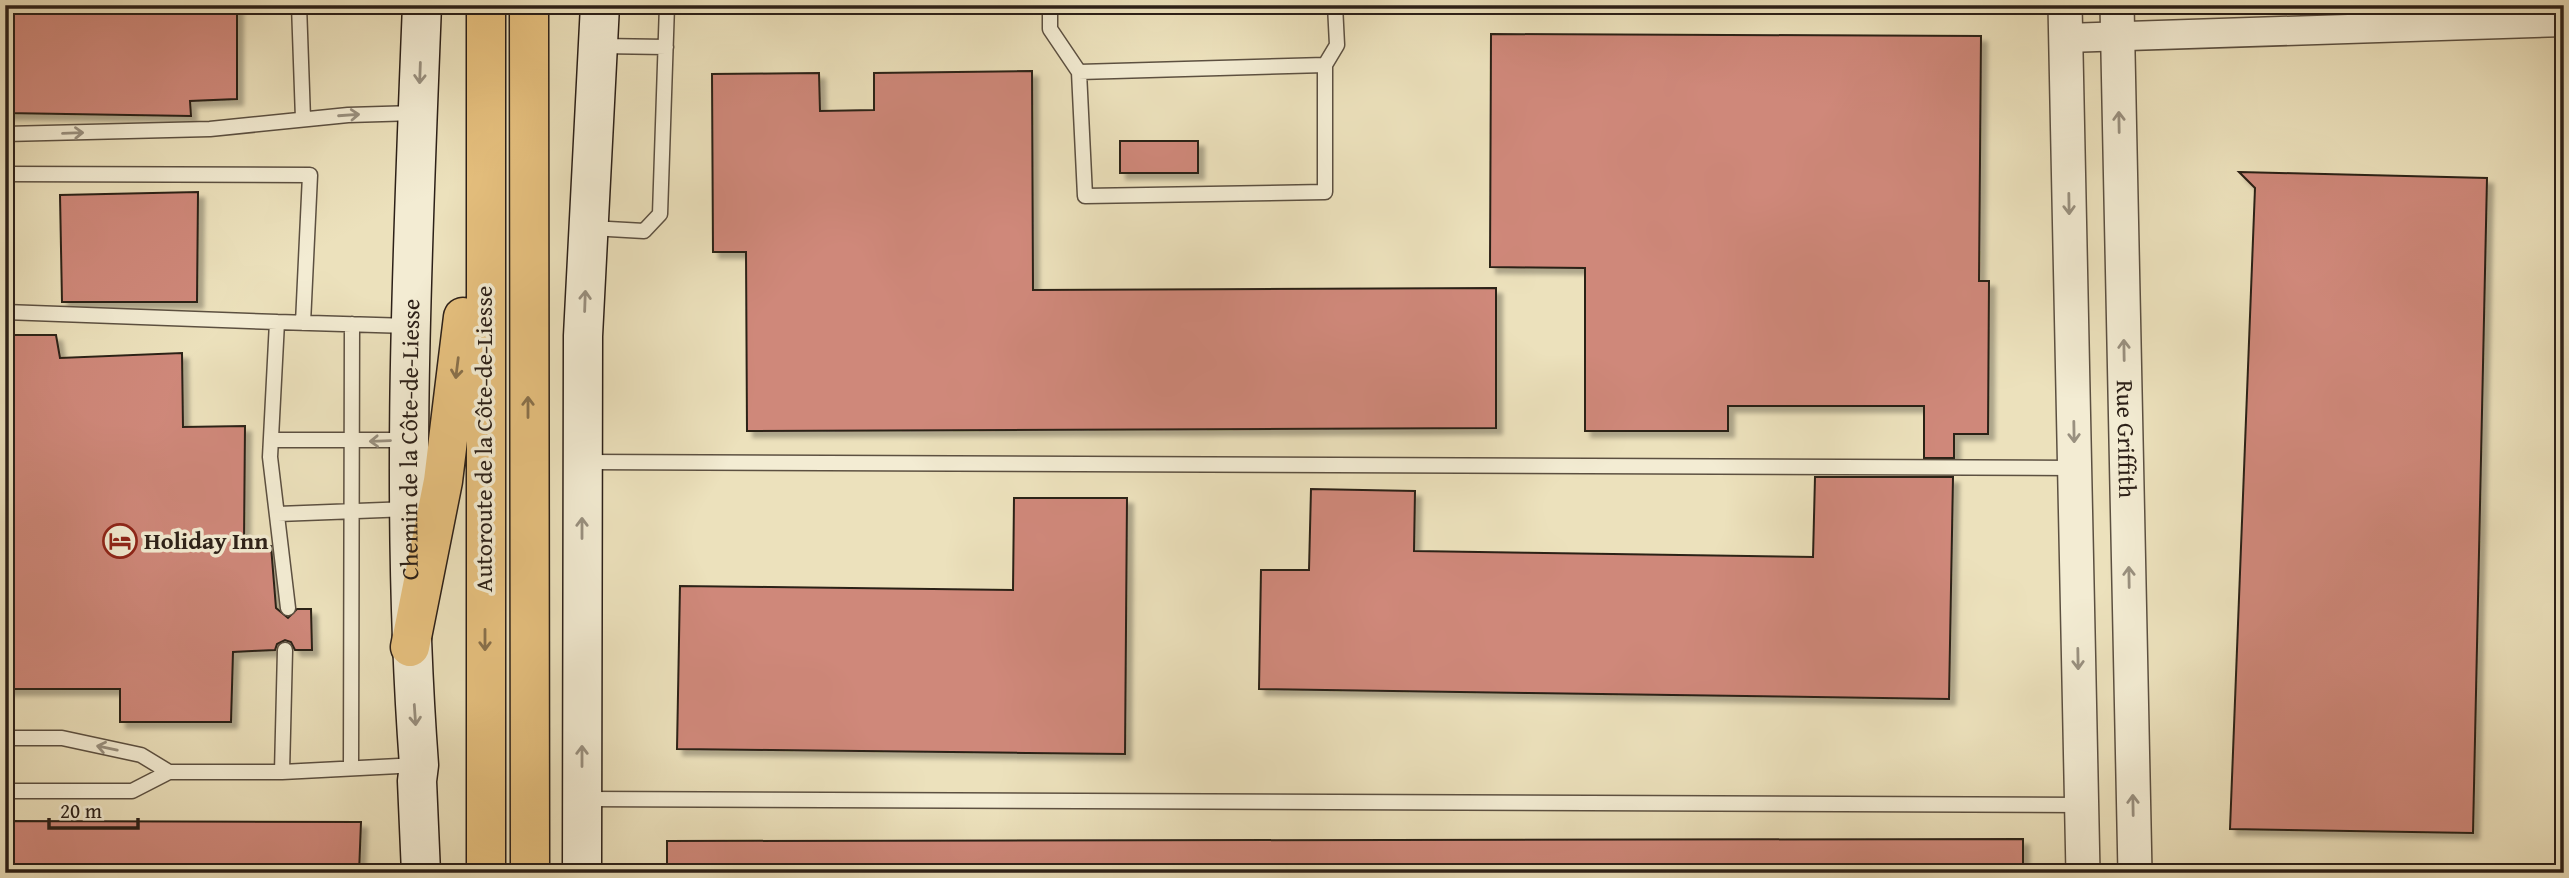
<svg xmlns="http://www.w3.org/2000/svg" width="2569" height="878" viewBox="0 0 2569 878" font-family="'Gentium Book Plus',serif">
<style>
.building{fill:#cf887a;stroke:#2c2018;stroke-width:2;filter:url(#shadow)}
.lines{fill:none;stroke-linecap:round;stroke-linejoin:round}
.service-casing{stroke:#5c5041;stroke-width:17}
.minor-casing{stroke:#5c5041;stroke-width:31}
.tertiary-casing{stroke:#5c5041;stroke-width:36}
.secondary-casing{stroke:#2c2018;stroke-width:41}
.motorway-casing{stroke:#2c2018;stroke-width:41}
.service{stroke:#f3ecd3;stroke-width:14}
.minor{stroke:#f3ecd3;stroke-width:28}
.tertiary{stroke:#f3ecd3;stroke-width:33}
.secondary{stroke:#f3ecd3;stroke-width:38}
.motorway{stroke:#e6c07e;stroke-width:38}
.oneway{stroke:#99907f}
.oneway2{stroke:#89704b}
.labels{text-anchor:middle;stroke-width:7;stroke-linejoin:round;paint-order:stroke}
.street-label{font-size:24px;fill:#2c2018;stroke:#f3ecd3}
.poi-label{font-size:24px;font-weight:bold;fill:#2c2018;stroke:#f3ecd3;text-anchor:start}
</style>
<defs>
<filter id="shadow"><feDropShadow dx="6" dy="6" stdDeviation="2" flood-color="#0004"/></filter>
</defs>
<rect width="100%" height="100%" fill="#ece1bc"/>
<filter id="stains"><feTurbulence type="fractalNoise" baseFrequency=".00286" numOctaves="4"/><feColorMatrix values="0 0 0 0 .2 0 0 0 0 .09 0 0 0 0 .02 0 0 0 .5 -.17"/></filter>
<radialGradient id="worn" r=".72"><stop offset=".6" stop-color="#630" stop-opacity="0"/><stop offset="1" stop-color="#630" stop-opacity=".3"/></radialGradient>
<path class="building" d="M 5,5 L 237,5 L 237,99 L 190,101 L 191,116 L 5,113 Z
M 1491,34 L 1981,36 L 1979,281 L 1989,281 L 1988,434 L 1954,434 L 1954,458 L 1924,458 L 1924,406 L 1728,406 L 1728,431 L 1585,431 L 1585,268 L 1490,267 Z
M 1032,71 L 1033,290 L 1496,288 L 1496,428 L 747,431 L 746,252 L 713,252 L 712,74 L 819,73 L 820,111 L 874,110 L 874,73 Z
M 1120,141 L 1198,141 L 1198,173 L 1120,173 Z
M 2239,172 L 2487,178 L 2473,833 L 2230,829 L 2255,188 Z
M 198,192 L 197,302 L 62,302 L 60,195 Z
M 5,335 L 56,335 L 60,358 L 182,353 L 183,427 L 245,426 L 244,541 L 271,546 L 276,608 L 288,618 L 297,609 L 311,609 L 312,650 L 295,650 L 291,642 L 285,640 L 277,644 L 275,650 L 233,652 L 231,722 L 120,722 L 120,689 L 5,689 Z
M 1815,477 L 1953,477 L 1949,699 L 1259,689 L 1261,570 L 1309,570 L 1311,489 L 1415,491 L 1414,551 L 1813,557 Z
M 1014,498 L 1127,498 L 1125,754 L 677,749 L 680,586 L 1013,590 Z
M 5,821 L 361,822 L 359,873 L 5,873 Z
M 2023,839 L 2023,873 L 667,873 L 667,841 Z"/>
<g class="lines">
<g class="service-casing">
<path id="service" d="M 299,5 L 303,119
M 1050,5 L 1050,29 L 1079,72 L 1085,196 L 1325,192 L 1325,65 L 1079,72
M 601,46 L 666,47
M 1325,65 L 1337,45 L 1335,5
M 5,134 L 210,129 L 348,115 L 416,113
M 5,174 L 310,175 L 303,323
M 591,228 L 644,231 L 660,214 L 667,5
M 5,312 L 277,322
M 271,440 L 409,440
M 585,462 L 2075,468
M 278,514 L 409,509
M 288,608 L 270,457 L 277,322 L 409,326
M 5,738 L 62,738 L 141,755 L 169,772
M 351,767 L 352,324
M 282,772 L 285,650
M 5,791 L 132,791 L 169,772 L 282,772 L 418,765
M 584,799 L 2081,805"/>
</g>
<g class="minor-casing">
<path id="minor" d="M 2066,38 L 2564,22"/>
</g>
<g class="tertiary-casing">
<g id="tertiary">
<path d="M 2065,5 L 2083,873"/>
<path id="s1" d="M 2117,5 L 2135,873"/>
</g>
</g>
<g class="secondary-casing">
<g id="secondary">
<path id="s2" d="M 421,873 L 417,781 L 419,765 C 400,512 412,258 422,5"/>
<path d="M 582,873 L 583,336 L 600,5"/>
</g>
</g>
<g class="motorway-casing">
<path id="motorway" d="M 529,5 L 530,873
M 410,647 L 443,481 L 463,317
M 486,873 L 486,5"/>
</g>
<use href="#service" class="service"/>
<use href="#minor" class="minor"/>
<use href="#tertiary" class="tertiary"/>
<use href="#secondary" class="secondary"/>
<use href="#motorway" class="motorway"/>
</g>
<defs><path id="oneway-shaft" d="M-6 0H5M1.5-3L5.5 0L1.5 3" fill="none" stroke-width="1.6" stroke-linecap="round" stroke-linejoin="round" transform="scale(1.75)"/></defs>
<g class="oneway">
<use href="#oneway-shaft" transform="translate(420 73) rotate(92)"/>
<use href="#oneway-shaft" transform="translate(349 115) rotate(-4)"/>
<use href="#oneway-shaft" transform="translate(2119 122) rotate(-91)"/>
<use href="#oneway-shaft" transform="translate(73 133) rotate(-2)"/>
<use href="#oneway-shaft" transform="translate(2069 204) rotate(89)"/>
<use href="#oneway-shaft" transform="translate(585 301) rotate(-88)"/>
<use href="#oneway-shaft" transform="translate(2124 350) rotate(-91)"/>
<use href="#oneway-shaft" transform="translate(2074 432) rotate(89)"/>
<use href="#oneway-shaft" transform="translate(380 441) rotate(178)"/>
<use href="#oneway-shaft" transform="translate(582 528) rotate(-90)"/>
<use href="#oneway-shaft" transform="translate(2129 577) rotate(-91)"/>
<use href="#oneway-shaft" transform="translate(2078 659) rotate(89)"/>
<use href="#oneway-shaft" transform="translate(415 715) rotate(86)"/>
<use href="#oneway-shaft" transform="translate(107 748) rotate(-168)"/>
<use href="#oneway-shaft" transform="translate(582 756) rotate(-90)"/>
<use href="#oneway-shaft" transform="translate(2133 805) rotate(-91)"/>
</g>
<g class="oneway2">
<use href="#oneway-shaft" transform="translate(457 368) rotate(97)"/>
<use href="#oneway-shaft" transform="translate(528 407) rotate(-90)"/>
<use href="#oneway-shaft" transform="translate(485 640) rotate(90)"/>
</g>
<defs>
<g id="hotel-ring" transform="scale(1.75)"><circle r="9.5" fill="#f3ecd3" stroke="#8f2418" stroke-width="1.5"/><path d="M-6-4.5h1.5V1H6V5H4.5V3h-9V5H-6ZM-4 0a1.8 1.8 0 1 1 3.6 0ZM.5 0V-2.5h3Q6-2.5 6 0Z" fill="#8f2418"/></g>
</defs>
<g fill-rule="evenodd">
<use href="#hotel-ring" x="120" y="541"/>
</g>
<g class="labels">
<g class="street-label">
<text dy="8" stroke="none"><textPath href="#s2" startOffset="434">Chemin de la Côte-de-Liesse</textPath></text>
<text transform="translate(484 439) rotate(-90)" y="8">Autoroute de la Côte-de-Liesse</text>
<text dy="8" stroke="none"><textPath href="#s1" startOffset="434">Rue Griffith</textPath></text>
</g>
<g class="poi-label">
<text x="144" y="549">Holiday Inn</text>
</g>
</g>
<rect width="2569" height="878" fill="none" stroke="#ece1bc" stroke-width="28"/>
<rect x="7" y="7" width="2555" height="864" fill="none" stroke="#2c2018" stroke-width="3.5"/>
<rect x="14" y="14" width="2541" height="850" fill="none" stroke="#2c2018" stroke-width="2"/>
<path d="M49 818v10h89v-10" fill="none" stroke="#2c2018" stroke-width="3.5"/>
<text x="60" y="818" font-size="21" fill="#2c2018" stroke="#f3ecd3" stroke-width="5" paint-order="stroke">20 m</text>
<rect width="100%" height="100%" filter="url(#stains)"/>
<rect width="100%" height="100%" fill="url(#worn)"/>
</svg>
